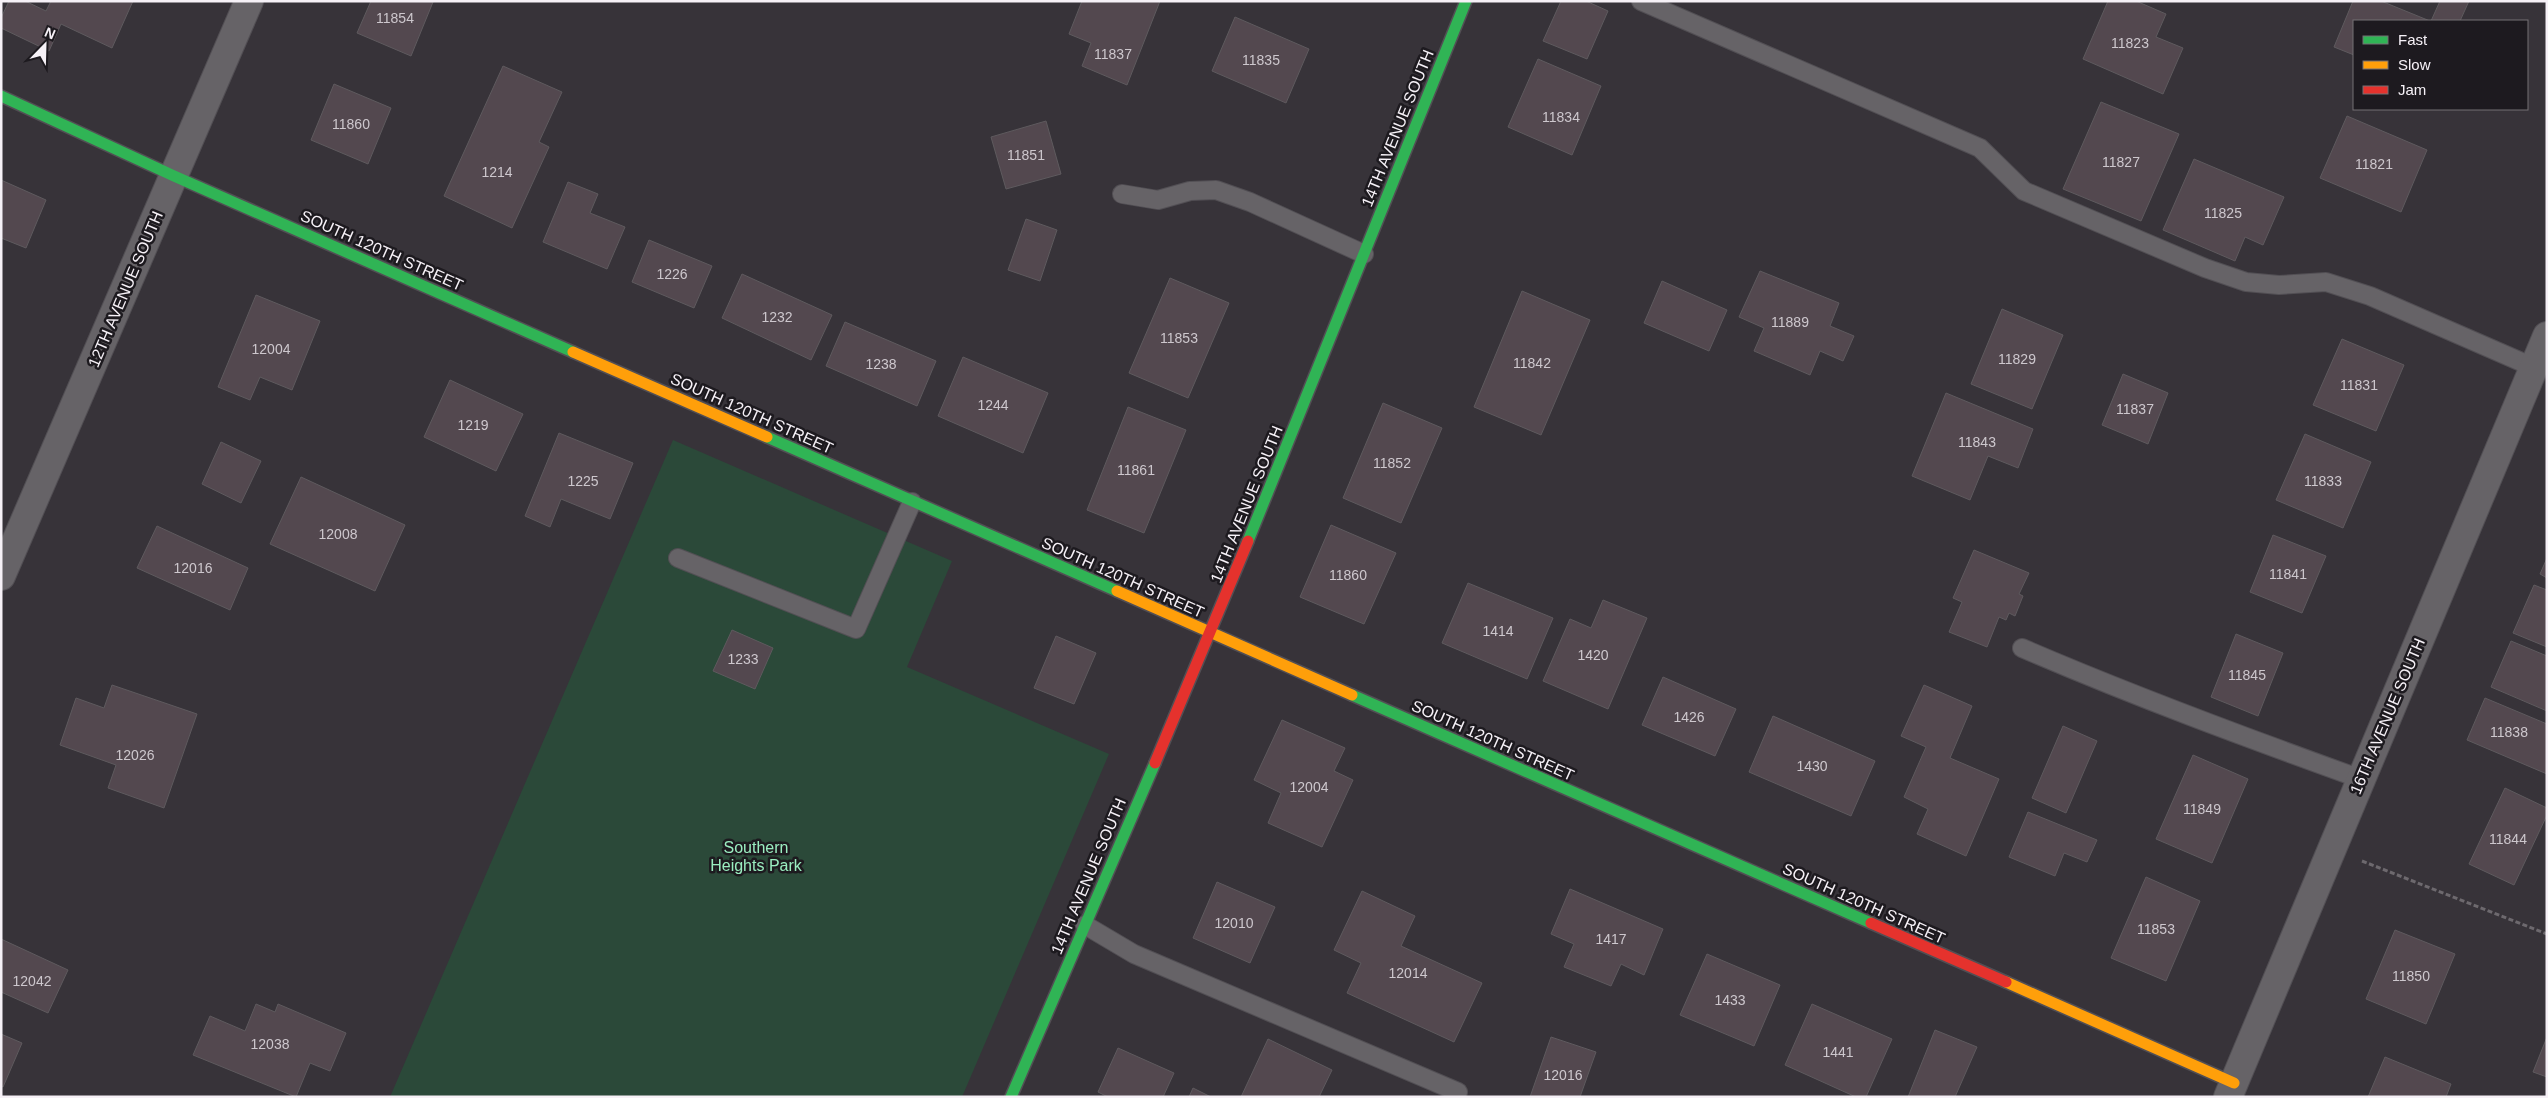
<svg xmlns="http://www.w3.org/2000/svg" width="2548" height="1098" viewBox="0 0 2548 1098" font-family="Arial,sans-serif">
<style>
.green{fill:#2b4939}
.building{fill:#53484f;stroke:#5e5a5e}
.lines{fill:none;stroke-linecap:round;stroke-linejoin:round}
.lane-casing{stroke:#524f54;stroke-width:20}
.street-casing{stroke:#524f54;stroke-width:30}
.fast-casing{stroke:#524f54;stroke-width:14}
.slow-casing{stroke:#524f54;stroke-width:14}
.jam-casing{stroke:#524f54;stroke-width:14}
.path{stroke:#6d696e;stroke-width:3;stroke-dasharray:5 2.5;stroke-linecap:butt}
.lane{stroke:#666367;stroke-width:18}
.street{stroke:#666367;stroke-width:28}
.fast{stroke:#30b455;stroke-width:11}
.slow{stroke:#ff9f0a;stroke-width:11}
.jam{stroke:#e5322d;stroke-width:11}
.labels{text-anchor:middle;stroke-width:5;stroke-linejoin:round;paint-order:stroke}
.number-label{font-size:14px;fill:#cdc7cd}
.street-label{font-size:16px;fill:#f6f1f7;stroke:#1d1a1f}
.park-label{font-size:16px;fill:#9aedc0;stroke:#1d1a1f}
</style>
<rect width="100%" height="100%" fill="#373339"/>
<path class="green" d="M 673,440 L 952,561 L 907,667 L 1109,754 L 962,1097 L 390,1097 Z"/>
<path class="building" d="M 9,1 L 25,1 L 46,11 L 51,1 L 133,1 L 112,48 L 61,24 L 49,51 L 1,28 L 1,18 Z
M 371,1 L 433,2 L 411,56 L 357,33 Z
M 1082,1 L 1160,1 L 1127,85 L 1082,66 L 1091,43 L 1069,34 Z
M 1561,1 L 1586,1 L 1608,11 L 1587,59 L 1543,41 Z
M 2108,1 L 2136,1 L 2166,14 L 2156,37 L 2183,48 L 2163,94 L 2083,59 Z
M 2353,1 L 2381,1 L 2430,21 L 2354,21 L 2354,55 L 2334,47 Z
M 2440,1 L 2469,1 L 2460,21 L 2431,21 Z
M 1235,17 L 1309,49 L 1286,103 L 1212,71 Z
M 1538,59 L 1601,86 L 1572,155 L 1508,127 Z
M 503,66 L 562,92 L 539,142 L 549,147 L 512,228 L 444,196 Z
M 334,84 L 391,108 L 368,164 L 311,140 Z
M 2101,102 L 2179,134 L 2141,221 L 2063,189 Z
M 2347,116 L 2427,150 L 2401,212 L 2320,178 Z
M 1046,121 L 1061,174 L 1006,189 L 991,137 Z
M 2194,159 L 2284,197 L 2263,245 L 2245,237 L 2235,261 L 2163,230 Z
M 1,180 L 46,200 L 26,248 L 1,238 Z
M 568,182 L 598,194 L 590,213 L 625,227 L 607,269 L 543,242 Z
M 1026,219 L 1057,230 L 1040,281 L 1008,270 Z
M 649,240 L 712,266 L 694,308 L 632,282 Z
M 1760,271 L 1839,303 L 1830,326 L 1854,336 L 1843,361 L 1820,351 L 1810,375 L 1754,351 L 1764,328 L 1739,317 Z
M 742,274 L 832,315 L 811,360 L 722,318 Z
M 1170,278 L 1229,303 L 1188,398 L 1129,373 Z
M 1662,281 L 1727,310 L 1709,351 L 1644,323 Z
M 1522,291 L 1590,320 L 1541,435 L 1474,407 Z
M 256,295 L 320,321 L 292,390 L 260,377 L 250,400 L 218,387 Z
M 2002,309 L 2063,335 L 2032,409 L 1971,384 Z
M 845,322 L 936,361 L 917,406 L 826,366 Z
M 2342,339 L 2404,365 L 2376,431 L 2313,405 Z
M 963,357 L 1048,393 L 1023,453 L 938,416 Z
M 2123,374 L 2168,393 L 2148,444 L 2102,425 Z
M 450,380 L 523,414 L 496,471 L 424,437 Z
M 1946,393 L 2033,429 L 2018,468 L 1988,456 L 1970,500 L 1912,476 Z
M 1383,403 L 1442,428 L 1401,523 L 1343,498 Z
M 1128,407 L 1186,430 L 1144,533 L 1087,510 Z
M 559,433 L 633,463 L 610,519 L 561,499 L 550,527 L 525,516 Z
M 2305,434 L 2371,462 L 2343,528 L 2276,500 Z
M 221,442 L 261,461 L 241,503 L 202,484 Z
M 301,477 L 405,525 L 375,591 L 270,544 Z
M 1331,525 L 1396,553 L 1364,624 L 1300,597 Z
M 157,526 L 248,568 L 230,610 L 137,568 Z
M 2273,535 L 2326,556 L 2302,613 L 2250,592 Z
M 1974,550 L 2029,573 L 2019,594 L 2023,596 L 2015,616 L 2009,613 L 2006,620 L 1999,617 L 1987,647 L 1949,632 L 1962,602 L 1953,598 Z
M 2547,558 L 2547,578 L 2540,574 Z
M 1468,583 L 1553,618 L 1527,679 L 1442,643 Z
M 2534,585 L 2547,590 L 2547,647 L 2513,633 Z
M 1603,600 L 1647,618 L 1608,709 L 1543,681 L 1570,619 L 1591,628 Z
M 732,630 L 773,648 L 755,689 L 713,671 Z
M 2236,634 L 2283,653 L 2258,716 L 2211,697 Z
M 1056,636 L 1096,653 L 1074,704 L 1034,688 Z
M 2511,641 L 2547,656 L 2547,711 L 2491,687 Z
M 1663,677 L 1736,709 L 1715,756 L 1642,725 Z
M 112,685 L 197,714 L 164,808 L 108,788 L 116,765 L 60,745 L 76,698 L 104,708 Z
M 1924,685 L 1972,706 L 1950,758 L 1999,779 L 1966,856 L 1917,834 L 1928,809 L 1904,797 L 1926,747 L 1901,736 Z
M 2485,698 L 2547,724 L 2547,774 L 2467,740 Z
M 1773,716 L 1875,761 L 1851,816 L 1749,772 Z
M 1282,720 L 1345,748 L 1334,771 L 1353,780 L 1322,847 L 1268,823 L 1281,793 L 1254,780 Z
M 2063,726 L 2097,741 L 2066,813 L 2032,798 Z
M 2193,755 L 2248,779 L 2212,863 L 2156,839 Z
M 2505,788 L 2547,808 L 2547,815 L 2514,885 L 2469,864 Z
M 2028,812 L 2097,840 L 2087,862 L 2064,853 L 2055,876 L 2009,857 Z
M 2146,877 L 2200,901 L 2166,981 L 2111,958 Z
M 1217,882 L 1275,907 L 1250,963 L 1193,938 Z
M 1570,889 L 1663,929 L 1644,975 L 1621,964 L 1611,986 L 1564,967 L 1574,944 L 1551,934 Z
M 1362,891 L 1415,916 L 1401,946 L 1482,983 L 1454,1042 L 1347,993 L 1361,963 L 1334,950 Z
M 2395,930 L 2455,954 L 2426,1024 L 2366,999 Z
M 1,939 L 68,970 L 48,1013 L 1,992 Z
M 1707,954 L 1780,985 L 1754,1046 L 1680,1015 Z
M 256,1004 L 275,1012 L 278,1004 L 346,1033 L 330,1071 L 310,1063 L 296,1097 L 193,1055 L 210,1016 L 245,1031 Z
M 1812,1004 L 1892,1039 L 1866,1097 L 1856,1097 L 1785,1065 Z
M 1935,1030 L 1977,1047 L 1955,1097 L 1908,1097 Z
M 1,1034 L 22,1043 L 3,1087 L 1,1086 Z
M 1551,1037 L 1596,1052 L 1580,1097 L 1530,1097 Z
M 2547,1037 L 2547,1077 L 2533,1072 Z
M 1268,1039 L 1332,1070 L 1319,1097 L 1241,1097 Z
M 1118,1048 L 1174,1073 L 1163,1097 L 1108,1097 L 1098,1092 Z
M 2385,1057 L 2451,1084 L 2446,1097 L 2368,1097 Z
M 1193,1088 L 1211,1097 L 1189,1097 Z"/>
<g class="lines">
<g class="lane-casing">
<path id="lane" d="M 1641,1 L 1980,148 L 2024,191 L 2205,268 L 2246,282 L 2279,285 L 2326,282 L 2370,296 L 2533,367
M 1122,194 L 1158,200 L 1190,191 L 1216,190 L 1250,202 L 1364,254
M 678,558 L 856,629 L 912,502
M 2022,648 C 2133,696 2247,738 2361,779
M 1085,925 L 1134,954 L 1458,1092"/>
</g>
<g class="street-casing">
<path id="street" d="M 1,576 L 249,1
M 2228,1097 L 2547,336"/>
</g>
<g class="fast-casing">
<path id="fast" d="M 1,96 L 174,176 L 573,352
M 767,437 L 1117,591
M 1248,541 L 1466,1
M 1352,695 L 1871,923
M 1011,1097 L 1155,763"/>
</g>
<g class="slow-casing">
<path id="slow" d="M 573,352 L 767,437
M 1117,591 L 1352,695
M 2006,982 L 2234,1083"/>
</g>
<g class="jam-casing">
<path id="jam" d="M 1155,763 L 1248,541
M 1871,923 L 2006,982"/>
</g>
<path class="path" d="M 2362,861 L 2547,934"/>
<use href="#lane" class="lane"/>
<use href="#street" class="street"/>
<use href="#fast" class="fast"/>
<use href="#slow" class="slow"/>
<use href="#jam" class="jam"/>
</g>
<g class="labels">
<g class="number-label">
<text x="395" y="23">11854</text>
<text x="2130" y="48">11823</text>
<text x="1113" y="59">11837</text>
<text x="1261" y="65">11835</text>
<text x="1561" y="122">11834</text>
<text x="351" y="129">11860</text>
<text x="1026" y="160">11851</text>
<text x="2121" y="167">11827</text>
<text x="2374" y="169">11821</text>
<text x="497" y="177">1214</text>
<text x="2223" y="218">11825</text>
<text x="672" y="279">1226</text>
<text x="777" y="322">1232</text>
<text x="1790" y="327">11889</text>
<text x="1179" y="343">11853</text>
<text x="271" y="354">12004</text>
<text x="2017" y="364">11829</text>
<text x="1532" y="368">11842</text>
<text x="881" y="369">1238</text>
<text x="2359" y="390">11831</text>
<text x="993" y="410">1244</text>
<text x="2135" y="414">11837</text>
<text x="473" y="430">1219</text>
<text x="1977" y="447">11843</text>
<text x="1392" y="468">11852</text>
<text x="1136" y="475">11861</text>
<text x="583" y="486">1225</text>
<text x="2323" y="486">11833</text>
<text x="338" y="539">12008</text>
<text x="193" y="573">12016</text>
<text x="2288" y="579">11841</text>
<text x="1348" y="580">11860</text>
<text x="1498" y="636">1414</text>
<text x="1593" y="660">1420</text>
<text x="743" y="664">1233</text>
<text x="2247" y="680">11845</text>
<text x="1689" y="722">1426</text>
<text x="2509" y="737">11838</text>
<text x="135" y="760">12026</text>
<text x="1812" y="771">1430</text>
<text x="1309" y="792">12004</text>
<text x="2202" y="814">11849</text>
<text x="2508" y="844">11844</text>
<text x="1234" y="928">12010</text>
<text x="2156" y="934">11853</text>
<text x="1611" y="944">1417</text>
<text x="1408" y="978">12014</text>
<text x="2411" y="981">11850</text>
<text x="32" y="986">12042</text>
<text x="1730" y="1005">1433</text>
<text x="270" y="1049">12038</text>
<text x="1838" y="1057">1441</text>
<text x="1563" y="1080">12016</text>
</g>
<g class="street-label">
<text transform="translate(1397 128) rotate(-68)" y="6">14TH AVENUE SOUTH</text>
<text transform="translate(382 250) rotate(24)" y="6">SOUTH 120TH STREET</text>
<text transform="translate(125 289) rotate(-67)" y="6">12TH AVENUE SOUTH</text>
<text transform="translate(752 413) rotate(24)" y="6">SOUTH 120TH STREET</text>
<text transform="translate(1246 504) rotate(-68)" y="6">14TH AVENUE SOUTH</text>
<text transform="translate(1123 577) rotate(24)" y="6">SOUTH 120TH STREET</text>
<text transform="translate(2387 716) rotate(-67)" y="6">16TH AVENUE SOUTH</text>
<text transform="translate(1493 740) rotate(24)" y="6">SOUTH 120TH STREET</text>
<text transform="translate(1088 876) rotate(-67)" y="6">14TH AVENUE SOUTH</text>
<text transform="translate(1864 903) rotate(24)" y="6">SOUTH 120TH STREET</text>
</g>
<g class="park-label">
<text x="756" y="853">Southern<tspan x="756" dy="18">Heights Park</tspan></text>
</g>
</g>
<rect width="2548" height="1098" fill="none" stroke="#f6f1f7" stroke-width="5"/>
<rect x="2353" y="20" width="175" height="90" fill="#1d1a1f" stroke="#747075"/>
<rect x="2363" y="36" width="25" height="8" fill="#30b455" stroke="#747075"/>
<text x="2398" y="45" font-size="15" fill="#f6f1f7">Fast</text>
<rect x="2363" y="61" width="25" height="8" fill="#ff9f0a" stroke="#747075"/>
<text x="2398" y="70" font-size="15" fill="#f6f1f7">Slow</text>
<rect x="2363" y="86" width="25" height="8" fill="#e5322d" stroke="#747075"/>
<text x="2398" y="95" font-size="15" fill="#f6f1f7">Jam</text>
<g transform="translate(45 45) rotate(23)" stroke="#1d1a1f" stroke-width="4" paint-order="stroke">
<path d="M0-4L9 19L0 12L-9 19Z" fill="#f6f1f7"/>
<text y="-8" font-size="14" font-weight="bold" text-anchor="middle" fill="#f6f1f7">N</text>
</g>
</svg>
